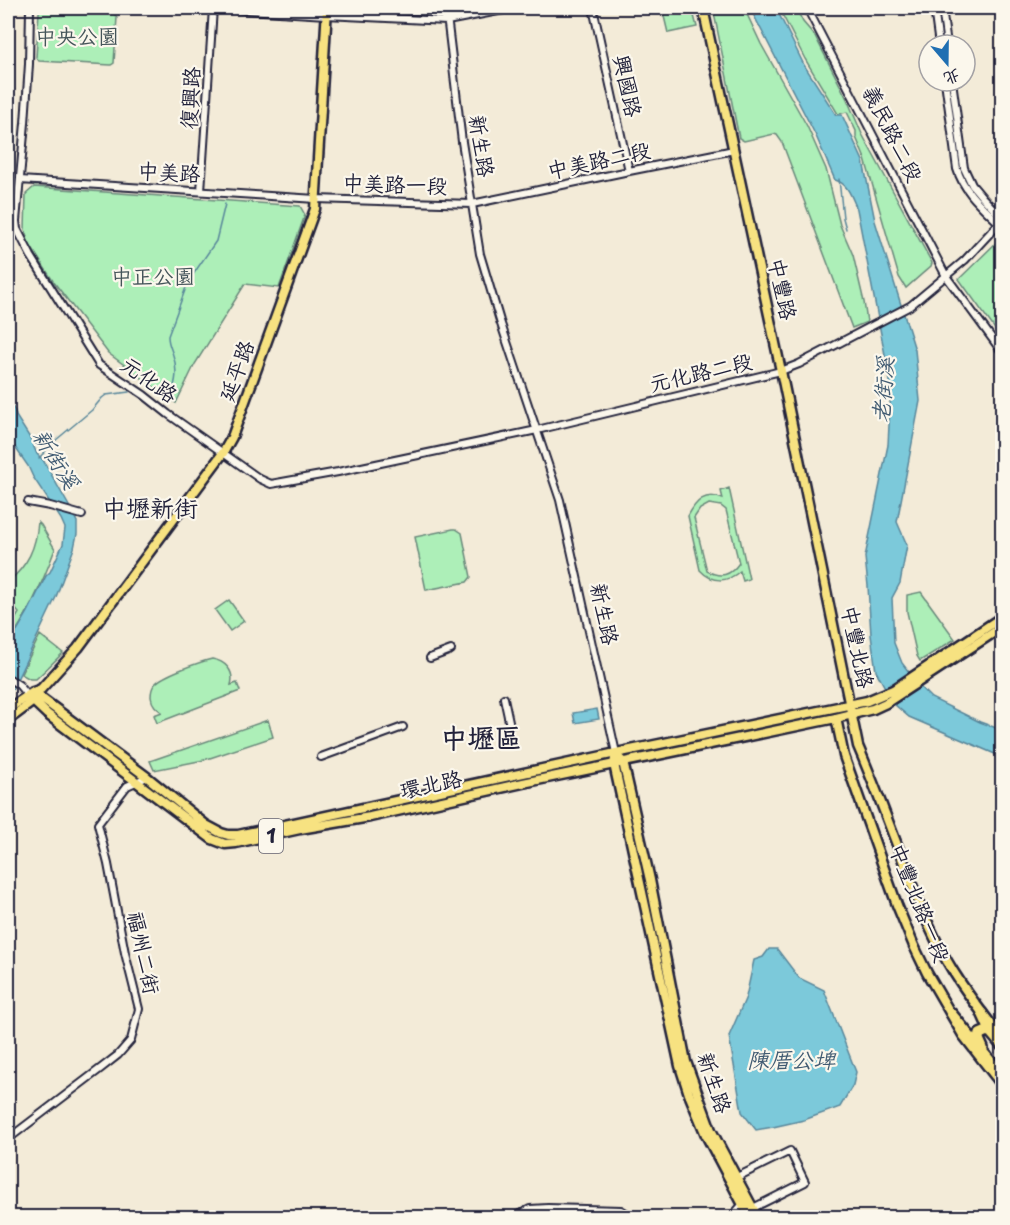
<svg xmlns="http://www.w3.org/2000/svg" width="1010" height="1225" viewBox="0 0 1010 1225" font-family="'Playpen Sans','LXGW WenKai TC',sans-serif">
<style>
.green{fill:#adefb8;stroke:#68887a;stroke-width:1.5;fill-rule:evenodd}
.water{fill:#7cc9da;stroke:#58869a;stroke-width:1.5}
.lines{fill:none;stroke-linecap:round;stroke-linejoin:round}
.stream{stroke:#58869a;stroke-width:1.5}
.minor-casing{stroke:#22223b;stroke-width:10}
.major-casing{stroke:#22223b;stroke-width:13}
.highway-casing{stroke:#22223b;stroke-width:14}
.minor{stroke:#fbf7ec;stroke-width:6}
.major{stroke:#f7e281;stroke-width:8}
.highway{stroke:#f7e281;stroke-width:9}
.labels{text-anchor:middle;stroke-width:4.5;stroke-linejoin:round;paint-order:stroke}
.shield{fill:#fbf7ec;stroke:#636270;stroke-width:1.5}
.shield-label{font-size:20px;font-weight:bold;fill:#22223b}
.park-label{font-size:21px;fill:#45555a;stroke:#fbf7ec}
.street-label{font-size:21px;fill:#22223b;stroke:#fbf7ec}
.water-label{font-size:22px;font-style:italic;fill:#425c73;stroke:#fbf7ec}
.quarter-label{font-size:24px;fill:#22223b;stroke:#fbf7ec}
.district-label{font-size:27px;font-weight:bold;fill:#22223b;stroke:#fbf7ec}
</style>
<rect width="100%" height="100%" fill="#f3ebd8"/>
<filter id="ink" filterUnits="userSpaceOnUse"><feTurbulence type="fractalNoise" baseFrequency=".0167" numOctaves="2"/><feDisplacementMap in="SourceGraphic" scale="12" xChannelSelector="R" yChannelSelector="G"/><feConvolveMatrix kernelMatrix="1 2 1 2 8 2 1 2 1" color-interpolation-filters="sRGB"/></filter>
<g filter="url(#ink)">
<path class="green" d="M 662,8 L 692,8 L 697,27 L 668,33 Z
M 713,8 L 744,8 L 761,44 L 807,126 L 826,169 L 840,225 L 853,255 L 864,302 L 867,322 L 852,328 L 782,142 L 777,135 L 774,134 L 744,141 L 739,138 Z
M 779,8 L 796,8 L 803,22 L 815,36 L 847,99 L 862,134 L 932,263 L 931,266 L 906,288 L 899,277 L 865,159 L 856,137 L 856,131 L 847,112 L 838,114 L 805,59 Z
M 42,9 L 114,14 L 117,17 L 114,63 L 111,65 L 39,61 L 36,57 L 39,12 Z
M 34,187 L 300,206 L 305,215 L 279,288 L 245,284 L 195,364 L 176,403 L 108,353 L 53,281 L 28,242 L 25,229 L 26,194 Z
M 1002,237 L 1002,339 L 959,279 Z
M 729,488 L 749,579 L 743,581 L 740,571 C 727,583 712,583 700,570 L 688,516 C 696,501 705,491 723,499 L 721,491 ZM 709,504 L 721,506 L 726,510 L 739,563 C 730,576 721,578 707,571 L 694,518 L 700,509 Z
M 38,522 L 41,525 L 55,549 C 43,582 28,615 8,643 L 8,631 L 19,613 L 8,600 L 8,582 C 28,565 36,548 38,522 Z
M 453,529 L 456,529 L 462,533 L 471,577 L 467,582 L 426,590 L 415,537 Z
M 921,592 L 955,639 L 920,661 L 917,656 L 907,612 L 907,595 Z
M 229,600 L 244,621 L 230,631 L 215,610 Z
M 40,635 L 63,653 L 36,679 L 30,679 L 21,674 Z
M 212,659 C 225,661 235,671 231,685 L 237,683 L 240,691 L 157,723 L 154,715 L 162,712 C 156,708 152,705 151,697 C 151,692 152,687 155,684 C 162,675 200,662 212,659 Z
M 268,720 L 273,737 L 204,760 L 154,770 L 150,761 Z"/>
<path class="water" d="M 750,8 L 776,8 L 804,65 L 836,115 L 842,115 L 863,161 L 875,221 L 915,350 L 920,401 L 897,522 L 907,545 L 900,583 L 892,598 L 894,643 L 902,663 L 921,688 L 931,698 L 980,722 L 1002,730 L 1002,757 L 909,717 L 894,704 L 876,671 L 871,635 L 868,586 L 865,557 L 888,445 L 891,386 L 857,209 C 852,198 848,183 835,180 L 816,136 Z
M 8,399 L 15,411 L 16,416 L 30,438 L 37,454 L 43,460 L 69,506 L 77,522 L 77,534 L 74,548 L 56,597 L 12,690 L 8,694 L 8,646 L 28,612 L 46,576 L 50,572 L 63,544 L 65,528 L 61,519 L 33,477 L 28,466 L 8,437 Z
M 597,709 L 599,719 L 575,723 L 573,713 Z
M 769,949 L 777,949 L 799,978 L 824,990 L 856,1072 L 853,1085 L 840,1107 L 804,1120 L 773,1127 L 756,1130 L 742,1112 L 729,1036 L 746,997 L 754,960 L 763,957 Z"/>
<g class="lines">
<path class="stream" d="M 839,179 L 843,218 L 846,229
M 168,403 C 175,387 179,372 173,355 C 171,348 168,344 168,336 L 188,282 L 216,241 L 225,204
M 39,458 L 56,440 L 92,410 L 102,398 L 106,395 L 129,392"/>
<g class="minor-casing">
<path id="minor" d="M 30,8 L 29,64 L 25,123 L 16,221 L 17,229 L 31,256 L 99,365 L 144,395 L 168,414 L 260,479 L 271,484 L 338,472 L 537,430 L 781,371 L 799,364 L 910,306 L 965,260 L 1002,220
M 214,8 L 326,15 L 447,21 L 514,8
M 446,8 L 462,142 L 480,254 L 500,321 L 560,500 L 616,753
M 593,8 L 629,171
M 807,8 L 946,276 L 1002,352
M 934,8 L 939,45
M 942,8 L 947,45
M 945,81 L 957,169 C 964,192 983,207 999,223
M 952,81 L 964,168 L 972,185 L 982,197 L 1002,218
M 20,180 L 316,199 L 472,204 L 629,171 L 734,150
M 201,191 L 213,8
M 28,502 L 50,506 L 82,515
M 430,658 L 451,650
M 8,678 L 19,685 L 28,696
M 504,698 L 510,726
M 321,757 L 403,727
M 8,1139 L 100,1069 L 118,1055 L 131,1040 L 139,1009 L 125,953 L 108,864 L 98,824 L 127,786 L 147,777
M 733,1179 L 790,1151 L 805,1182 L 753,1208
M 513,1218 L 530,1209 L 548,1208 L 621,1210 L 634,1218
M 733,1218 L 733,1215 L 743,1204"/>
</g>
<g class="major-casing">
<path id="major" d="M 703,8 L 781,371 L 858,746 C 875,786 890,826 905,866 C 918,902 933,939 953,971 C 968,995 985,1017 1002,1038
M 33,692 L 147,777 L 206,825 L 221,833 L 228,835 L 238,835 L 616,753 L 867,701 L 893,690 L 1002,617
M 28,696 L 47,714 L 212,839 L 225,844 L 236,843 L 300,829 L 370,817 L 523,783 L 836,718 L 873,709 L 886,703 L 1002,627
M 8,709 L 33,692 L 41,689 L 78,648 L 223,453 L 232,437 L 315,209 L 327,8
M 836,718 L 844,756 L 897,905 L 914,946 L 927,973 L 963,1035 L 1002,1085
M 8,720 L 36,699
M 615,759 L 614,764 L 680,1066 L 689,1094 L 706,1135 L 750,1218
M 620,759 L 623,762 L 650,880 L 686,1062 L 711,1130 L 758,1218"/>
</g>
<g class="highway-casing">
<path id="highway" d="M 951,1013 L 1002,1075
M 982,1013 L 991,1033 L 1002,1046
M 983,1048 L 979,1039 L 980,1034 L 987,1031 L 991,1033"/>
</g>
<use href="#minor" class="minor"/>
<use href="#major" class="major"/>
<use href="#highway" class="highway"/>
</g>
</g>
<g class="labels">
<rect class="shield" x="259" y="819" width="24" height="34" rx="4.5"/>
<g class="shield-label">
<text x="271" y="843">1</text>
</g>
<g class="park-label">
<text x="77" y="44">中央公園</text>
<text x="153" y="284">中正公園</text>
</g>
<g class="street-label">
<text transform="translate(627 86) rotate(78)" y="7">興國路</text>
<text transform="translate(191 98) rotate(-87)" y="7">復興路</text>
<text transform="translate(892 134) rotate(63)" y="7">義民路二段</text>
<text transform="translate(481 146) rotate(81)" y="7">新生路</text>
<text transform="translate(599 161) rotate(-12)" y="7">中美路二段</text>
<text transform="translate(169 173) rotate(3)" y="7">中美路</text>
<text transform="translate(395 185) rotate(2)" y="7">中美路一段</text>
<text transform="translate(782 289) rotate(78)" y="7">中豐路</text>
<text transform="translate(237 371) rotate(-70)" y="7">延平路</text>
<text transform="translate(701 373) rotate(-13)" y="7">元化路二段</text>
<text transform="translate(149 380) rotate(35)" y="7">元化路</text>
<text transform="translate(604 614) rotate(78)" y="7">新生路</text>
<text transform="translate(857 647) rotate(78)" y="7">中豐北路</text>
<text transform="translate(431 785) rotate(-12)" y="7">環北路</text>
<text transform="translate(919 903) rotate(68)" y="7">中豐北路一段</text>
<text transform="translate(143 953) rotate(78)" y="7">福州二街</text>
<text transform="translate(714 1083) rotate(71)" y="7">新生路</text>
</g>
<g class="water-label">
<text transform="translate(883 390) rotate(-86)" y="8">老街溪</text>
<text transform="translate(56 459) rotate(58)" y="8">新街溪</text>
<text x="791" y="1068">陳厝公埤</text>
</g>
<g class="quarter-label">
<text x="150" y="517">中壢新街</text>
</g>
<g class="district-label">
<text x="481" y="748">中壢區</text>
</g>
</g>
<rect width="1010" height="1225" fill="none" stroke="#fbf7ec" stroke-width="30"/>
<rect x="15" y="15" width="980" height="1195" fill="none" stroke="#22223b" stroke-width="2" filter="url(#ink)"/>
<g transform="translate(947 63) rotate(160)"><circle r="28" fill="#fbf7ec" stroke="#a4a2a5" stroke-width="1.5"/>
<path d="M0-4.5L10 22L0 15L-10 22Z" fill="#1f6fb2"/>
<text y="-9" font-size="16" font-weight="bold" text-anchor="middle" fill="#22223b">北</text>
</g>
</svg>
